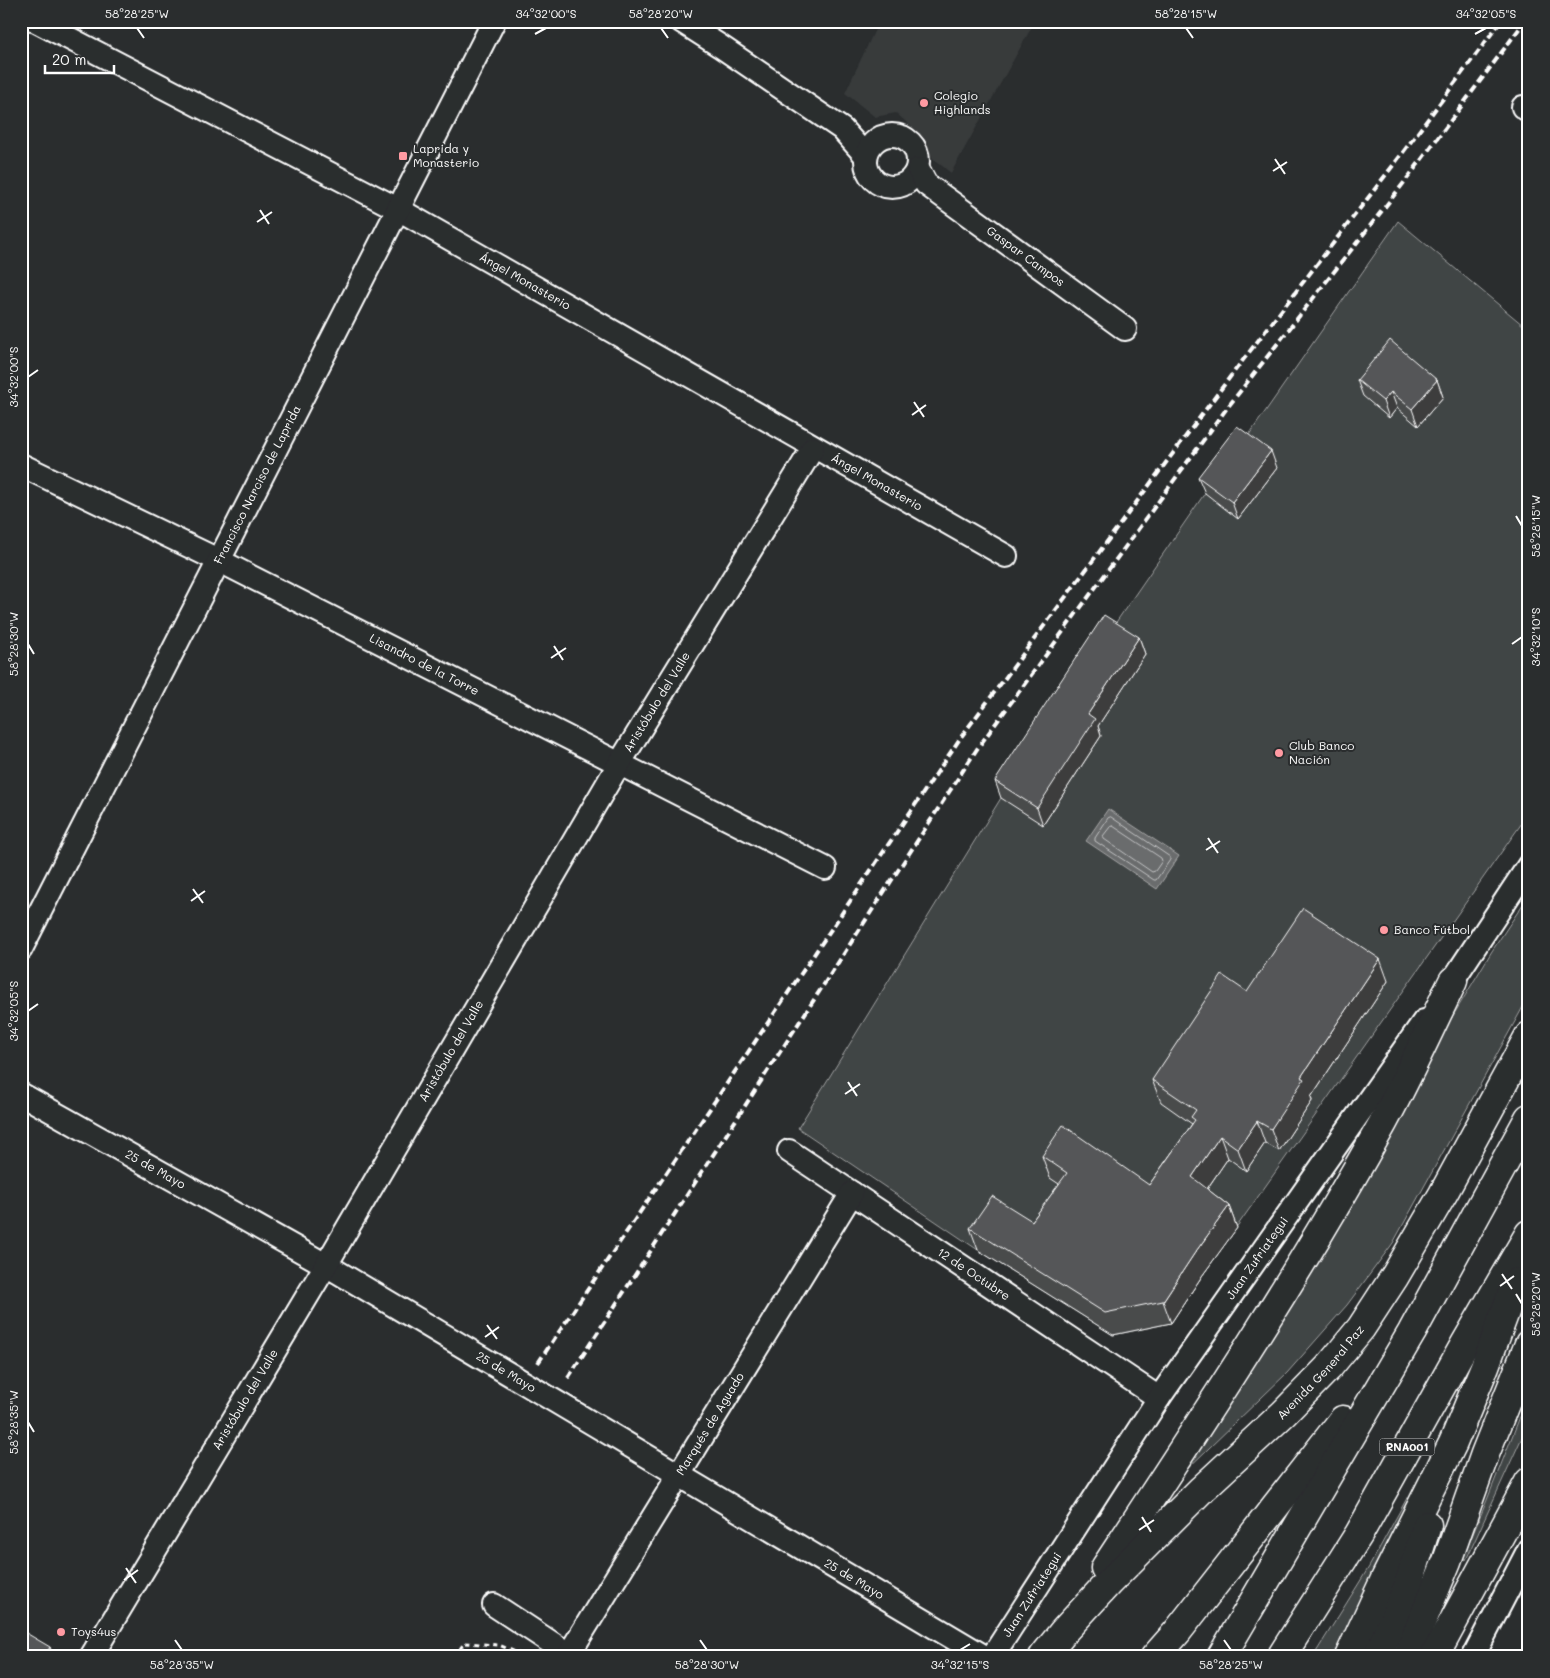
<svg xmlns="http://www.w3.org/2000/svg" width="1550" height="1678" viewBox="0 0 1550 1678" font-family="Mali,sans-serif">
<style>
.built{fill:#373a3b}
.green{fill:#414445;stroke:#a0a2a2}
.water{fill:#6a6c6d;stroke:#a6a7a7}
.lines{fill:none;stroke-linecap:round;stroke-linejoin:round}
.shore{stroke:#c3c4c5;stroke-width:1}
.minor-casing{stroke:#fff;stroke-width:26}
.highway-casing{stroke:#fff;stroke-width:31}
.path{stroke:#fff;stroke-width:3;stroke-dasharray:5 4;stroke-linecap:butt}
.minor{stroke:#2a2d2e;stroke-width:22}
.highway{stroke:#2a2d2e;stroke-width:28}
.rail{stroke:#fff;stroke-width:4;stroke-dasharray:8 4;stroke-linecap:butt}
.wall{fill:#494b4c;stroke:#fff}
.shaded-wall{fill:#3c3d3e;stroke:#fff}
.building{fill:#555758;stroke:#fff}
.ticks{fill:none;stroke:#fff;stroke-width:2}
.poi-dot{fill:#ff9aa2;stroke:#2a2d2e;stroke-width:2}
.labels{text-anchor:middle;stroke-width:4;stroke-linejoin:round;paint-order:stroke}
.shield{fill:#2a2d2e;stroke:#bfc0c0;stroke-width:1}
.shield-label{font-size:11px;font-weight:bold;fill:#fff}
.poi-label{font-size:12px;fill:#fff;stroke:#2a2d2e;text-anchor:start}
.street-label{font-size:12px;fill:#fff;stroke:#2a2d2e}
.neatline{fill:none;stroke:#fff;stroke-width:2}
.ticks-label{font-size:12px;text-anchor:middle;fill:#fff}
</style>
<rect width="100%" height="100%" fill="#2a2d2e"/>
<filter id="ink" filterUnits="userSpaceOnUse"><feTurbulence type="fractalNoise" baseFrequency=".02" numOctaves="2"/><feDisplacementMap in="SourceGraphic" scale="10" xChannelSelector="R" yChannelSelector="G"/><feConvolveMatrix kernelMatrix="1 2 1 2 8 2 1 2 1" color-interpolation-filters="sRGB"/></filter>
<g filter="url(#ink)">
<path class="built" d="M 879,21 L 1035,21 L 951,173 L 932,158 L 926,140 L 896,113 L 875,117 L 845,93 Z"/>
<path class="green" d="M 1398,221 L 1529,330 L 1529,813 L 1202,1276 L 1171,1323 L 1113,1335 L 978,1250 L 798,1128 L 1001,798 L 1110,631 L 1205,493 L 1244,442 Z
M 1529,895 L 1529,996 L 1393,1243 L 1347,1305 L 1287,1373 L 1182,1474 L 1231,1402 L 1338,1229 L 1394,1127 L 1439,1039 L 1492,951 Z
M 1529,1394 L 1529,1422 L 1466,1560 L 1463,1558 L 1485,1505 Z
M 1407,1498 L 1410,1499 L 1334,1657 L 1313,1657 L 1369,1567 Z"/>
<path class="water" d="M 1108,809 L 1179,856 L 1157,889 L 1086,841 Z"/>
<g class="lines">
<path class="shore" d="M 1111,817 L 1170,857 L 1170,860 L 1156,880 L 1154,880 L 1095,841 L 1095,838 L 1108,818 Z
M 1113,826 L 1161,858 L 1162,861 L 1155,871 L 1152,872 L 1104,839 L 1103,836 L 1110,827 Z"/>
<g class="minor-casing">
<g id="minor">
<path id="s1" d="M 36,21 L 398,209 L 1006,556"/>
<path d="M 681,21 L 720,46 L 842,129 L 866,156"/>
<path d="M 1523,107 L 1529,111"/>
<circle cx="892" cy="161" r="26"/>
<path id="s2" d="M 918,169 L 926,184 L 1125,329"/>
<path id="s3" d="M 21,465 L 218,560 L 825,868"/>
<path id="s4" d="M 21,949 L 494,21"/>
<path d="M 1443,995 L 1529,865"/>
<path id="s5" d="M 21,1094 L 326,1265 L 985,1657"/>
<path id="s6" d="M 789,1151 L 1159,1398"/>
<path d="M 494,1605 L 573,1657"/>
<path id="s7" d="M 569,1654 L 852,1193"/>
<path id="s8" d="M 91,1657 L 326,1265 L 619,764 L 813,448"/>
<path id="s9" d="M 992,1657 L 1159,1398 L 1424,1021"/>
<path d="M 1473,1657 L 1529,1549"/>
</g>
</g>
<g class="highway-casing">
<g id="highway">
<path d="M 1105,1568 C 1201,1422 1298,1276 1383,1123 C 1408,1077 1430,1028 1453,981"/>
<path id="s10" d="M 1043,1657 L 1063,1632 L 1109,1582 L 1202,1489 L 1284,1413 L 1328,1368 L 1361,1328 L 1395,1276 L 1443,1194 L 1529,1036"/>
<path d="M 1155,1657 L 1177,1632 L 1343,1420"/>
<path d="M 1221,1657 L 1412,1332 L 1529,1118"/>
<path d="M 1281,1657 L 1359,1534 L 1465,1344 L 1529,1234"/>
<path d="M 1349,1657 L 1386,1577 L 1453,1443 L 1485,1366 L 1516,1282"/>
<path d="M 1377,1657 L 1407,1588 L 1427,1525"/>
<path d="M 1407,1657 L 1447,1561 L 1485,1454 L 1529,1344"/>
<path d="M 1434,1657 L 1529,1482"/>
</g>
</g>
<path class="path" d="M 455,1657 L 464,1643 L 499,1645 L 527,1657"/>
<use href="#minor" class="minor"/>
<use href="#highway" class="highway"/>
<path class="rail" d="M 538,1363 L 961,737 L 1230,377 L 1395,163 L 1501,21
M 568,1378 L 977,749 L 1227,408 L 1410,175 L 1525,21"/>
</g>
<path class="wall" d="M 1357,380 L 1437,380 L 1443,397 L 1418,426 L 1397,408 L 1389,418 L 1363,396 Z
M 1277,468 L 1238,519 L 1205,493 L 1198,477 Z
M 1139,637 L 1145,654 L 1098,726 L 1101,736 L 1043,825 L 1001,798 L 995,781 Z
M 1388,981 L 1311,1097 L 1312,1101 L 1279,1151 L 1265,1143 L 1246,1171 L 1228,1158 L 1207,1189 L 1229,1206 L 1237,1228 L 1202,1276 L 1171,1323 L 1113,1335 L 978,1250 L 970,1228 L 1032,1221 L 1059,1184 L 1050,1178 L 1042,1156 L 1149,1185 L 1192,1124 L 1161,1102 L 1152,1080 L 1247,992 Z"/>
<path class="shaded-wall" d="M 1437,380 L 1443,397 L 1418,426 L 1412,409 Z
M 1391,392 L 1397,408 L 1389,418 L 1383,401 Z
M 1271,451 L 1277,468 L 1238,519 L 1232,502 Z
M 1139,637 L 1145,654 L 1098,726 L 1101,736 L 1043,825 L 1037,808 L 1088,714 Z
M 1380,959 L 1388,981 L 1311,1097 L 1312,1101 L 1279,1151 L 1271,1129 L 1301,1077 Z
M 1257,1121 L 1265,1143 L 1246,1171 L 1238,1149 Z
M 1220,1136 L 1228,1158 L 1200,1199 L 1192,1177 Z
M 1229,1206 L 1237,1228 L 1202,1276 L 1171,1323 L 1163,1301 L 1194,1254 Z
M 50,1647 L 54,1657 L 44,1657 Z"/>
<path class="building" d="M 1390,340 L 1437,380 L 1412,409 L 1391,392 L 1383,401 L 1357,380 Z
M 1237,426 L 1271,451 L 1232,502 L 1198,477 Z
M 1104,615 L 1139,637 L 1088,714 L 1095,719 L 1037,808 L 995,781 Z
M 1303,908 L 1380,959 L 1301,1077 L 1304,1079 L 1271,1129 L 1257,1121 L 1238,1149 L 1220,1136 L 1192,1177 L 1229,1206 L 1194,1254 L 1163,1301 L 1105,1313 L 970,1228 L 992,1196 L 1032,1221 L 1067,1173 L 1042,1156 L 1063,1125 L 1149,1185 L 1195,1120 L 1191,1117 L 1196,1110 L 1152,1080 L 1222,975 L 1247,992 Z
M 21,1630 L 50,1647 L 44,1657 L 21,1657 Z"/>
</g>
<path class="ticks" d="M 137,28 L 144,38M 661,28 L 668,38M 1186,28 L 1193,38M 535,34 L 546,28M 1475,34 L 1486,28M 1275,159 L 1285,174M 1273,171 L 1287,162M 260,210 L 269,224M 257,222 L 272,212M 28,377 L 38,370M 914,402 L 924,417M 912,415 L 926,405M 1516,516 L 1522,526M 28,644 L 34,654M 1512,644 L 1522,637M 554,646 L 563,660M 551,658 L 566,648M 1208,838 L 1218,853M 1206,850 L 1220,841M 193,889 L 203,903M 191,901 L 205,891M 28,1011 L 38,1004M 848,1082 L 857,1096M 845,1094 L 860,1084M 1502,1274 L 1512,1289M 1500,1286 L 1514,1276M 1516,1294 L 1522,1304M 487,1325 L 497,1339M 485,1337 L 499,1327M 28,1422 L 34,1432M 1142,1517 L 1151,1532M 1139,1530 L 1154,1520M 126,1568 L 136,1583M 124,1580 L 138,1570M 175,1640 L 182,1650M 700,1640 L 707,1650M 1224,1640 L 1231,1650M 960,1650 L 970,1644"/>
<g class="poi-dot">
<circle cx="924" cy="103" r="5"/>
<rect x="398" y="151" width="10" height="10" rx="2.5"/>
<circle cx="1279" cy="753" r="5"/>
<circle cx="1384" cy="930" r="5"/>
<circle cx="61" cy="1632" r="5"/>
</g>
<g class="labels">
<rect class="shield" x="1379.5" y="1438.5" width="55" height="17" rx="4"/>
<g class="shield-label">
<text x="1407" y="1451">RNA001</text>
</g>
<g class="poi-label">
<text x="934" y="100">Colegio<tspan x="934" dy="14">Highlands</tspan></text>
<text x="413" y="153">Laprida y<tspan x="413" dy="14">Monasterio</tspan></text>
<text x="1289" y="750">Club Banco<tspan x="1289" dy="14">Nación</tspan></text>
<text x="1394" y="934">Banco Fútbol</text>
<text x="71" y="1636">Toys4us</text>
</g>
<g class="street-label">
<text dy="4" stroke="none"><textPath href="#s2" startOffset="140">Gaspar Campos</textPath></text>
<text dy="4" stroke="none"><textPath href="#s1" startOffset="554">Ángel Monasterio</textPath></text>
<text dy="4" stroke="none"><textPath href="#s1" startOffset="959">Ángel Monasterio</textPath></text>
<text dy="4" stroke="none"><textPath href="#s4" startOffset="521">Francisco Narciso de Laprida</textPath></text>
<text dy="4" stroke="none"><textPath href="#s3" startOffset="450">Lisandro de la Torre</textPath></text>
<text dy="4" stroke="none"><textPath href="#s8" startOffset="1110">Aristóbulo del Valle</textPath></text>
<text dy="4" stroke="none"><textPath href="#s8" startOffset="705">Aristóbulo del Valle</textPath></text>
<text dy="4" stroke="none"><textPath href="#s5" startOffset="154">25 de Mayo</textPath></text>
<text dy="4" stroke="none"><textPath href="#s9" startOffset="479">Juan Zufriategui</textPath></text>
<text dy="4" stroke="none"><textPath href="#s6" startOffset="222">12 de Octubre</textPath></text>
<text dy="4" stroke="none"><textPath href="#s5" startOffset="559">25 de Mayo</textPath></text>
<text dy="4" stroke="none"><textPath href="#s10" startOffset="398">Avenida General Paz</textPath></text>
<text dy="4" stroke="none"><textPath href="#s8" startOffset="300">Aristóbulo del Valle</textPath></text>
<text dy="4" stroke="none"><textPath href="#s7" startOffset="270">Marqués de Aguado</textPath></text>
<text dy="4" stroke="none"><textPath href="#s5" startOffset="964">25 de Mayo</textPath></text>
<text dy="4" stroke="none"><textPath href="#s9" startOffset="74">Juan Zufriategui</textPath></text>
</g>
</g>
<rect width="1550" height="1678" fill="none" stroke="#2a2d2e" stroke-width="55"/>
<path d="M45 65v8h69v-8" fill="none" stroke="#ffffff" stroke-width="2.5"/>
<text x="52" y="65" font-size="15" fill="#ffffff" stroke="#2a2d2e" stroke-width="4" paint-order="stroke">20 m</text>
<rect x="28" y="28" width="1494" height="1622" class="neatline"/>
<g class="ticks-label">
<text x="137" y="18">58°28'25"W</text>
<text x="546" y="18">34°32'00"S</text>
<text x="661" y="18">58°28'20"W</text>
<text x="1186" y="18">58°28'15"W</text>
<text x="1486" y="18">34°32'05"S</text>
<text transform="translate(14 377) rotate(-90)" y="4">34°32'00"S</text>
<text transform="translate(1536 526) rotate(-90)" y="4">58°28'15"W</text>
<text transform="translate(1536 637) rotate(-90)" y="4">34°32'10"S</text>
<text transform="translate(14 644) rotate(-90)" y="4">58°28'30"W</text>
<text transform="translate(14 1011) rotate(-90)" y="4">34°32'05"S</text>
<text transform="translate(1536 1304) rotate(-90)" y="4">58°28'20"W</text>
<text transform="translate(14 1422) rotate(-90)" y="4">58°28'35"W</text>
<text x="182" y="1669">58°28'35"W</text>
<text x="707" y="1669">58°28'30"W</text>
<text x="960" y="1669">34°32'15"S</text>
<text x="1231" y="1669">58°28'25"W</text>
</g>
</svg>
